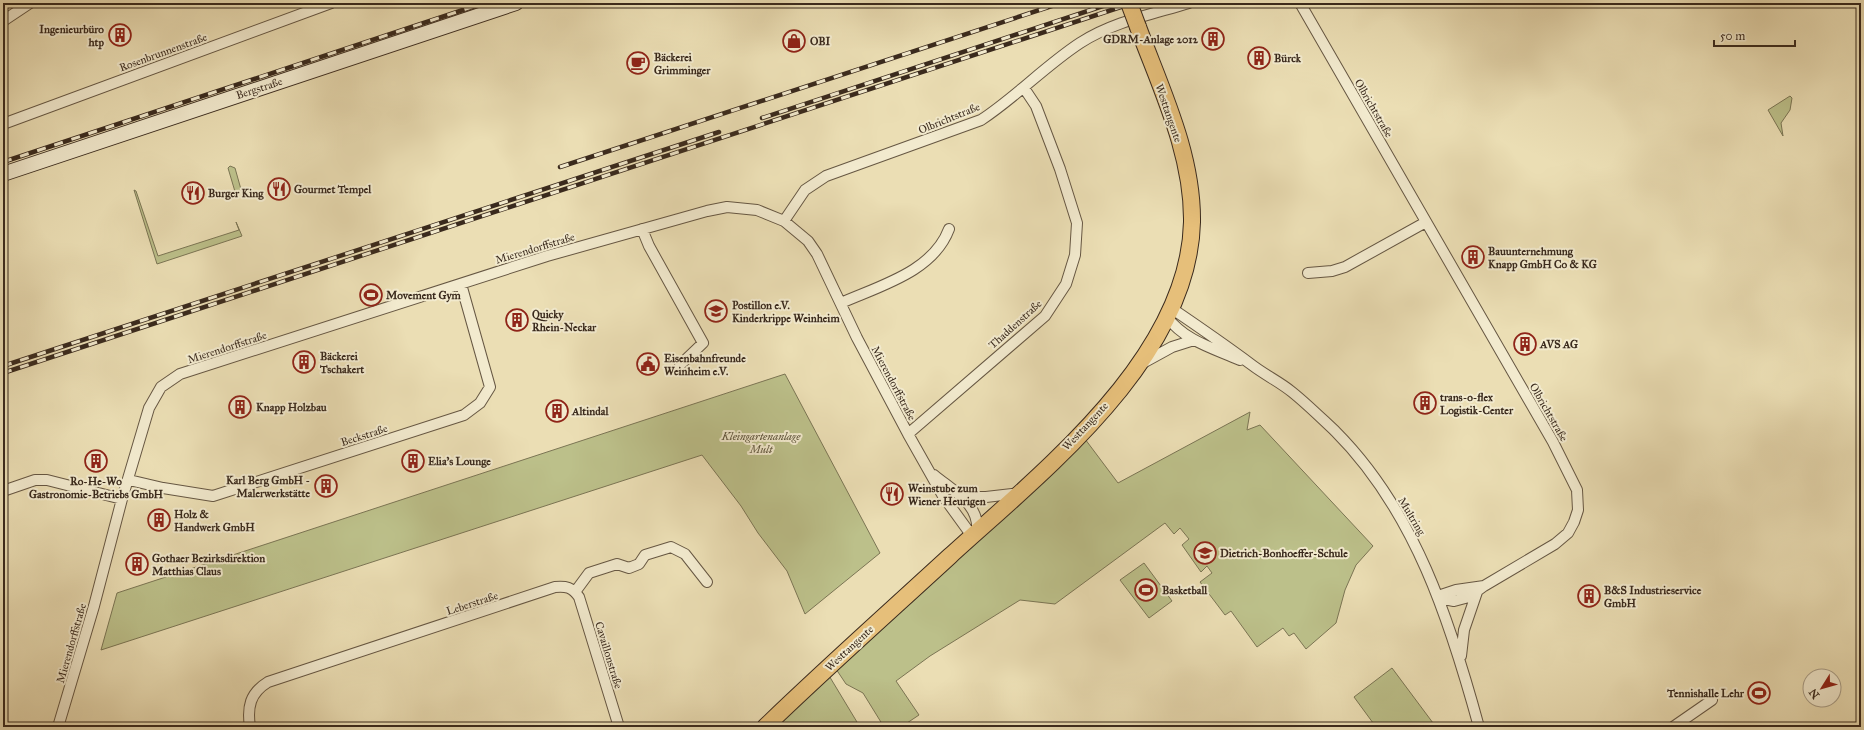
<svg xmlns="http://www.w3.org/2000/svg" width="1864" height="730" viewBox="0 0 1864 730" font-family="'IM FELL Great Primer',serif">
<style>
.green{fill:#bcc08a;stroke:#7b7554}
.lines{fill:none;stroke-linecap:round;stroke-linejoin:round}
.street-casing{stroke:#665743;stroke-width:12}
.secondary-casing{stroke:#3a2a1d;stroke-width:16}
.primary-casing{stroke:#3a2a1d;stroke-width:18}
.street{stroke:#f2eace;stroke-width:10}
.secondary{stroke:#f2eace;stroke-width:14}
.primary{stroke:#e6bf7a;stroke-width:16}
.rail-casing{stroke:#3a2a1d;stroke-width:4.5}
.rail{stroke:#f2eace;stroke-width:3;stroke-dasharray:9;stroke-linecap:butt}
.primary-bridge-casing{stroke:#3a2a1d;stroke-width:18;stroke-linecap:butt}
.primary-bridge{stroke:#e6bf7a;stroke-width:16}
.labels{text-anchor:middle;stroke-width:4;stroke-linejoin:round;paint-order:stroke}
.poi-label{font-size:11px;font-weight:bold;fill:#3a2a1d;stroke:#f2eace;text-anchor:start}
.street-label{font-size:11px;fill:#3a2a1d;stroke:#f2eace}
.park-label{font-size:11px;font-style:italic;fill:#5a5038;stroke:#f2eace}
</style>
<rect width="100%" height="100%" fill="#ebdeb4"/>
<filter id="stains"><feTurbulence type="fractalNoise" baseFrequency=".005" numOctaves="4"/><feColorMatrix values="0 0 0 0 .2 0 0 0 0 .09 0 0 0 0 .02 0 0 0 .5 -.17"/></filter>
<radialGradient id="worn" r=".72"><stop offset=".6" stop-color="#630" stop-opacity="0"/><stop offset="1" stop-color="#630" stop-opacity=".3"/></radialGradient>
<path class="green" d="M 1790,96 L 1792,98 L 1790,110 L 1781,123 L 1783,136 L 1768,110 Z
M 230,166 L 235,168 L 242,193 L 236,195 L 228,168 Z
M 134,190 L 136,191 L 158,256 L 239,230 L 236,222 L 242,236 L 157,264 Z
M 785,374 L 880,553 L 805,614 L 787,571 L 758,533 L 741,506 L 702,455 L 101,650 L 117,593 Z
M 1250,412 L 1247,430 L 1260,425 L 1373,546 L 1356,565 L 1345,590 L 1336,623 L 1306,649 L 1294,633 L 1289,636 L 1283,628 L 1257,647 L 1231,611 L 1225,615 L 1200,582 L 1212,573 L 1207,566 L 1201,572 L 1182,545 L 1189,539 L 1180,528 L 1174,534 L 1165,523 L 1055,604 L 1020,600 L 930,656 L 896,681 L 919,715 L 901,727 L 884,727 L 863,693 L 846,684 L 834,666 L 1085,439 L 1118,483 Z
M 1144,563 L 1172,601 L 1149,618 L 1120,580 Z
M 1392,668 L 1436,727 L 1376,727 L 1354,697 Z
M 828,674 L 860,727 L 837,725 L 829,727 L 775,727 Z"/>
<g class="lines">
<g class="street-casing">
<path id="street" d="M 1300,3 L 1553,442 L 1577,490 L 1578,510 L 1574,522 L 1568,533 L 1555,544 L 1484,586 L 1469,597 L 1454,601 L 1439,598
M 3,21 L 30,3
M 3,124 L 331,3
M 784,221 L 805,190 L 826,176 L 981,120 C 1016,97 1045,66 1080,43 C 1112,22 1153,14 1189,3
M 642,229 L 649,246 L 703,343 L 680,365
M 1308,273 L 1332,271 L 1345,267 L 1426,222
M 841,303 C 879,286 933,272 949,229
M 1171,308 C 1199,327 1225,345 1252,365 C 1265,375 1280,382 1292,392 C 1307,404 1321,418 1335,431 C 1415,511 1450,621 1479,727
M 1167,317 C 1185,341 1213,348 1240,360
M 1141,364 L 1172,347 L 1194,340
M 908,434 L 1045,316 L 1066,284 L 1075,255 L 1077,223 L 1060,169 L 1036,106 L 1024,88
M 934,475 C 953,491 980,504 977,532
M 129,480 L 163,488 L 213,496 L 464,415 L 480,403 L 490,387 L 461,284
M 3,491 L 35,480 L 47,480 L 122,499
M 961,497 L 986,497 L 1020,493
M 575,592 L 589,573 L 617,564 L 629,568 L 639,564 L 645,555 L 671,547 L 685,554 L 707,582
M 1438,596 L 1456,590 L 1484,586
M 1461,656 L 1464,630 L 1477,592
M 58,727 L 94,606 L 122,499 L 149,408 L 161,387 L 180,374 L 547,256 L 707,211 L 727,207 L 757,210 L 784,221 L 808,241 L 817,254 L 857,338 L 908,434 L 943,496 L 972,536
M 250,727 C 247,707 250,693 268,682 L 555,587 C 566,586 572,587 579,597 L 619,727
M 1673,727 L 1712,700"/>
</g>
<g class="secondary-casing">
<path id="secondary" d="M 3,174 L 516,3"/>
</g>
<g class="primary-casing">
<path id="primary" d="M 765,727 C 825,669 888,613 950,556 C 1042,472 1189,358 1192,222 C 1193,154 1161,89 1138,27"/>
</g>
<use href="#street" class="street"/>
<use href="#secondary" class="secondary"/>
<use href="#primary" class="primary"/>
<g class="rail-casing">
<path id="rail" d="M 762,118 L 1112,3
M 3,162 L 484,3
M 560,167 L 1061,3
M 3,366 L 719,132
M 3,373 L 1133,3"/>
</g>
<use href="#rail" class="rail"/>
<g class="primary-bridge-casing">
<path id="primary-bridge" d="M 1129,3 L 1138,27"/>
</g>
<use href="#primary-bridge" class="primary-bridge"/>
</g>
<defs>
<g id="building-ring" transform="scale(1.15)"><circle r="9.5" fill="#f2eace" stroke="#8f2418" stroke-width="1.5"/><path d="M-4-6H4V6H1V3H-1V6H-4ZM-2.5-4.3h1.7v1.8h-1.7ZM.8-4.3h1.7v1.8H.8ZM-2.5-1h1.7V.8h-1.7ZM.8-1h1.7V.8H.8Z" fill="#8f2418"/></g>
<g id="shop-ring" transform="scale(1.15)"><circle r="9.5" fill="#f2eace" stroke="#8f2418" stroke-width="1.5"/><path d="M-5-2.5h2.3a2.7 3.5 0 0 1 5.4 0H5L5.5 6h-11ZM-1.5-2.5h3a1.5 2.3 0 0 0-3 0Z" fill="#8f2418"/></g>
<g id="cafe-ring" transform="scale(1.15)"><circle r="9.5" fill="#f2eace" stroke="#8f2418" stroke-width="1.5"/><path d="M-5.5-4.5H6V0H3Q3 3.5 0 3.5H-2.5Q-5.5 3.5-5.5 0ZM3-3.2v2h1.7v-2ZM-6 4.5H4V6H-6Z" fill="#8f2418"/></g>
<g id="restaurant-ring" transform="scale(1.15)"><circle r="9.5" fill="#f2eace" stroke="#8f2418" stroke-width="1.5"/><path d="M-5-6h1v4h1v-4h1v4h1v-4h1v5L-1.5 .5V6h-2V.5L-5-1ZM5-6V6H3V1.5H1.5Q1.5-4 5-6Z" fill="#8f2418"/></g>
<g id="stadium-ring" transform="scale(1.15)"><circle r="9.5" fill="#f2eace" stroke="#8f2418" stroke-width="1.5"/><path d="M0-5a6.5 5 0 1 0 0 10a6.5 5 0 1 0 0-10ZM-3.5-1.8h7v3.6h-7Z" fill="#8f2418"/></g>
<g id="school-ring" transform="scale(1.15)"><circle r="9.5" fill="#f2eace" stroke="#8f2418" stroke-width="1.5"/><path d="M0-5L7-2L0 1L-7-2ZM-4 1L0 2.5L4 1V4Q0 6-4 4Z" fill="#8f2418"/></g>
<g id="civic-ring" transform="scale(1.15)"><circle r="9.5" fill="#f2eace" stroke="#8f2418" stroke-width="1.5"/><path d="M-.6-6.5H3V-4.5H.6V-3L4-1V1h2V6H-6V1h2V-1L-.6-3ZM-1.2 2.5V6h2.4V2.5Z" fill="#8f2418"/></g>
</defs>
<g fill-rule="evenodd">
<use href="#building-ring" x="120" y="35"/>
<use href="#building-ring" x="1213" y="39"/>
<use href="#shop-ring" x="794" y="41"/>
<use href="#building-ring" x="1259" y="58"/>
<use href="#cafe-ring" x="638" y="63"/>
<use href="#restaurant-ring" x="279" y="189"/>
<use href="#restaurant-ring" x="193" y="193"/>
<use href="#building-ring" x="1473" y="257"/>
<use href="#stadium-ring" x="371" y="295"/>
<use href="#school-ring" x="716" y="311"/>
<use href="#building-ring" x="517" y="320"/>
<use href="#building-ring" x="1525" y="344"/>
<use href="#building-ring" x="304" y="362"/>
<use href="#civic-ring" x="648" y="364"/>
<use href="#building-ring" x="1425" y="403"/>
<use href="#building-ring" x="240" y="407"/>
<use href="#building-ring" x="557" y="411"/>
<use href="#building-ring" x="96" y="461"/>
<use href="#building-ring" x="413" y="461"/>
<use href="#building-ring" x="326" y="486"/>
<use href="#restaurant-ring" x="892" y="494"/>
<use href="#building-ring" x="159" y="520"/>
<use href="#school-ring" x="1205" y="553"/>
<use href="#building-ring" x="137" y="564"/>
<use href="#stadium-ring" x="1146" y="590"/>
<use href="#building-ring" x="1589" y="596"/>
<use href="#stadium-ring" x="1759" y="693"/>
</g>
<g class="labels">
<g class="poi-label">
<text x="104" y="33" text-anchor="end">Ingenieurbüro<tspan x="104" dy="13">htp</tspan></text>
<text x="1198" y="43" text-anchor="end">GDRM-Anlage 2012</text>
<text x="810" y="45">OBI</text>
<text x="654" y="61">Bäckerei<tspan x="654" dy="13">Grimminger</tspan></text>
<text x="1274" y="62">Bürck</text>
<text x="294" y="193">Gourmet Tempel</text>
<text x="208" y="197">Burger King</text>
<text x="1488" y="255">Bauunternehmung<tspan x="1488" dy="13">Knapp GmbH Co &amp; KG</tspan></text>
<text x="386" y="299">Movement Gym</text>
<text x="732" y="309">Postillon e.V.<tspan x="732" dy="13">Kinderkrippe Weinheim</tspan></text>
<text x="532" y="318">Quicky<tspan x="532" dy="13">Rhein-Neckar</tspan></text>
<text x="1540" y="348">AVS AG</text>
<text x="320" y="360">Bäckerei<tspan x="320" dy="13">Tschakert</tspan></text>
<text x="664" y="362">Eisenbahnfreunde<tspan x="664" dy="13">Weinheim e.V.</tspan></text>
<text x="1440" y="401">trans-o-flex<tspan x="1440" dy="13">Logistik-Center</tspan></text>
<text x="256" y="411">Knapp Holzbau</text>
<text x="572" y="415">Altindal</text>
<text x="428" y="465">Elia's Lounge</text>
<text x="310" y="484" text-anchor="end">Karl Berg GmbH -<tspan x="310" dy="13">Malerwerkstätte</tspan></text>
<text x="96" y="485" text-anchor="middle">Ro-He-Wo<tspan x="96" dy="13">Gastronomie-Betriebs GmbH</tspan></text>
<text x="908" y="492">Weinstube zum<tspan x="908" dy="13">Wiener Heurigen</tspan></text>
<text x="174" y="518">Holz &amp;<tspan x="174" dy="13">Handwerk GmbH</tspan></text>
<text x="1220" y="557">Dietrich-Bonhoeffer-Schule</text>
<text x="152" y="562">Gothaer Bezirksdirektion<tspan x="152" dy="13">Matthias Claus</tspan></text>
<text x="1162" y="594">Basketball</text>
<text x="1604" y="594">B&amp;S Industrieservice<tspan x="1604" dy="13">GmbH</tspan></text>
<text x="1744" y="697" text-anchor="end">Tennishalle Lehr</text>
</g>
<g class="street-label">
<text transform="translate(163 52) rotate(-20)" y="4">Rosenbrunnenstraße</text>
<text transform="translate(259 88) rotate(-18)" y="4">Bergstraße</text>
<text transform="translate(1374 108) rotate(60)" y="4">Olbrichtstraße</text>
<text transform="translate(1169 113) rotate(71)" y="4">Westtangente</text>
<text transform="translate(949 118) rotate(-22)" y="4">Olbrichtstraße</text>
<text transform="translate(535 248) rotate(-17)" y="4">Mierendorffstraße</text>
<text transform="translate(1015 324) rotate(-42)" y="4">Thaddenstraße</text>
<text transform="translate(227 347) rotate(-18)" y="4">Mierendorffstraße</text>
<text transform="translate(894 383) rotate(62)" y="4">Mierendorffstraße</text>
<text transform="translate(1549 412) rotate(60)" y="4">Olbrichtstraße</text>
<text transform="translate(1085 426) rotate(-47)" y="4">Westtangente</text>
<text transform="translate(364 435) rotate(-18)" y="4">Beckstraße</text>
<text transform="translate(1412 516) rotate(59)" y="4">Multring</text>
<text transform="translate(472 603) rotate(-18)" y="4">Leberstraße</text>
<text transform="translate(71 643) rotate(-74)" y="4">Mierendorffstraße</text>
<text transform="translate(849 648) rotate(-43)" y="4">Westtangente</text>
<text transform="translate(609 655) rotate(73)" y="4">Cavaillonstraße</text>
</g>
<g class="park-label">
<text x="761" y="440">Kleingartenanlage<tspan x="761" dy="13">Mult</tspan></text>
</g>
</g>
<rect width="1864" height="730" fill="none" stroke="#ebdeb4" stroke-width="16"/>
<rect x="4" y="4" width="1856" height="722" fill="none" stroke="#3a2a1d" stroke-width="2"/>
<rect x="8" y="8" width="1848" height="714" fill="none" stroke="#3a2a1d"/>
<g transform="translate(1822 688) rotate(233)"><circle r="19" fill="#f2eace" stroke="#a89d87"/>
<path d="M0-3L7 15L0 10L-7 15Z" fill="#8f2418"/>
<text y="-6" font-size="11" font-weight="bold" text-anchor="middle" fill="#3a2a1d">N</text>
</g>
<path d="M1714 40v6h81v-6" fill="none" stroke="#3a2a1d" stroke-width="2"/>
<text x="1720" y="40" font-size="12" fill="#3a2a1d" stroke="#f2eace" stroke-width="3" paint-order="stroke">50 m</text>
<rect width="100%" height="100%" filter="url(#stains)"/>
<rect width="100%" height="100%" fill="url(#worn)"/>
</svg>
